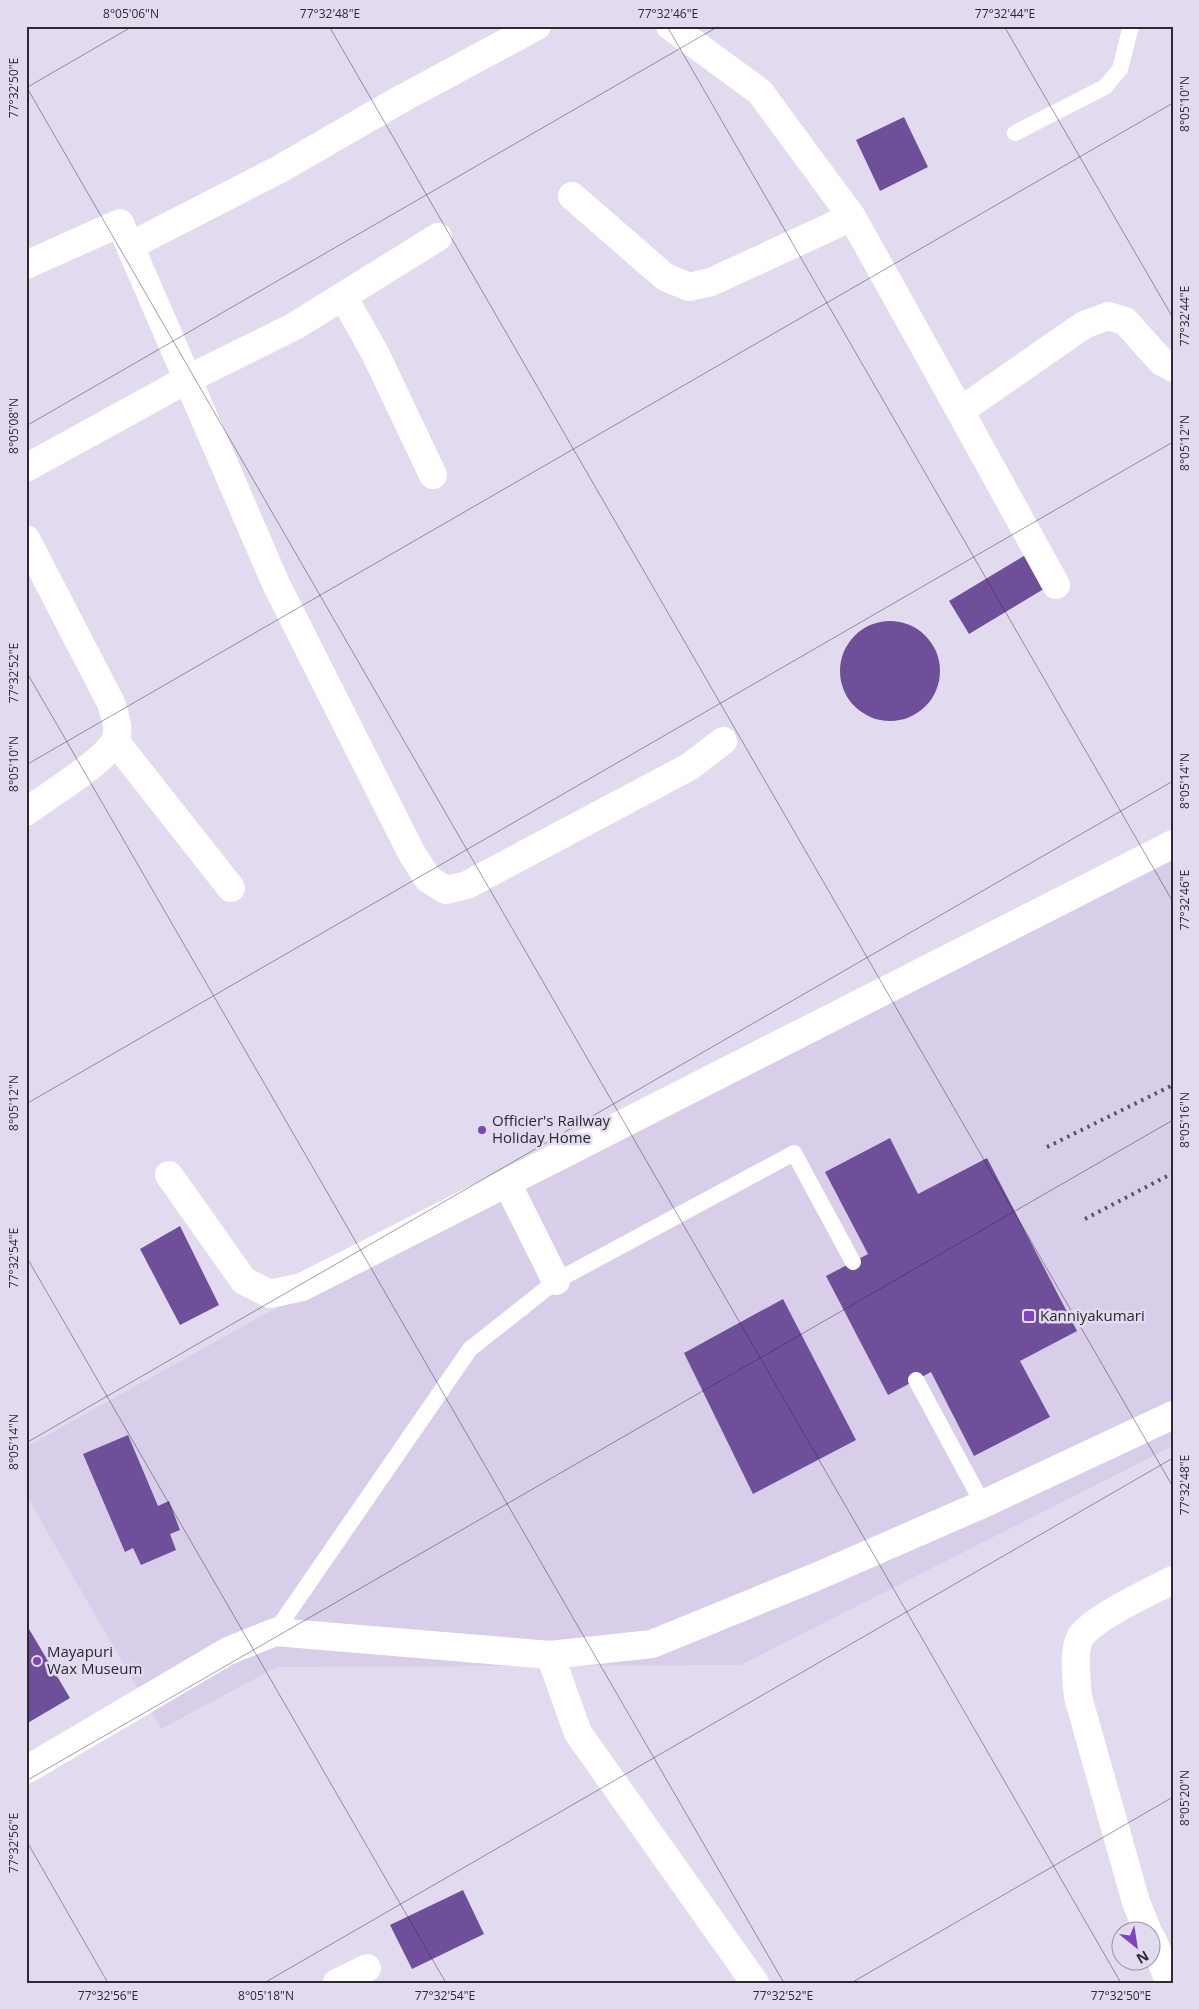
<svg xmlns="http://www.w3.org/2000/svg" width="1199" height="2009" viewBox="0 0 1199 2009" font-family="'Open Sans',sans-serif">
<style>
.built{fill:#d8cee9}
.building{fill:#6f4f9a}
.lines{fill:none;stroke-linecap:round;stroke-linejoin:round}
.service{stroke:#fff;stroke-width:16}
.minor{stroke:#fff;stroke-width:28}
.rail{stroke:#59555f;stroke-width:4;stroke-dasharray:2.5 5;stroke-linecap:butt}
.ticks{fill:none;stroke:#2c2930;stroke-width:1;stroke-opacity:0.45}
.poi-dot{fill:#7d44bb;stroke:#e2dbf0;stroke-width:2}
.labels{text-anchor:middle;stroke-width:5;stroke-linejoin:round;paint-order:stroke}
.poi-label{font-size:15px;fill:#2c2930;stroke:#e2dbf0;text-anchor:start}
.neatline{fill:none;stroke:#2c2930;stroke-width:2}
.ticks-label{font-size:12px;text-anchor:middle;fill:#2c2930}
</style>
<rect width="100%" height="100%" fill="#e2dbf0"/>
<path class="built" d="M 1173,860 L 1173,1446 L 741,1665 L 277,1667 L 161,1729 L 26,1495 L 26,1447 L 263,1315 Z"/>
<path class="building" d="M 904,117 L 928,167 L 880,191 L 856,140 Z
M 1027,554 L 1047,587 L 969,634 L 949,601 Z
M840 671a50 50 0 1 1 100 0a50 50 0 1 1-100 0Z
M 890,1138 L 918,1194 L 987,1158 L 1077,1331 L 1020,1361 L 1050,1417 L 974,1456 L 931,1372 L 888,1395 L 826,1276 L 868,1254 L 825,1172 Z
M 180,1226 L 219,1305 L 180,1325 L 140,1249 Z
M 783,1299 L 856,1440 L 753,1494 L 684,1353 Z
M 128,1435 L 158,1506 L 169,1501 L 180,1530 L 170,1534 L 176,1550 L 141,1565 L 133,1548 L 125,1552 L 83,1454 Z
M 26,1624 L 70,1698 L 26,1724 Z
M 463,1890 L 484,1934 L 412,1969 L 390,1925 Z"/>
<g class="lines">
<path class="service" d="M 1015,133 L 1105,87 L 1120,69 L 1131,26
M 916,1380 L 983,1504
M 275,1632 L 470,1349 L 556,1281 L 794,1153 L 853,1262"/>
<path class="minor" d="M 670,26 L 760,92 L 852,217 L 960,411 L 1084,325 L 1108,316 L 1125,321 L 1162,362 L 1173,368
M 572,196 L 665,277 L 689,287 L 711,282 L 852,217
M 130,246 L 278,170 L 403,98 L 537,26
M 26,265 L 120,223 L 276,584 L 411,852 L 428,879 L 446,890 L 467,885 L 689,767 L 723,741
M 343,296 L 375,353 L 433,475
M 960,411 L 1056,585
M 26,468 L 186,380 L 295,326 L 438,237
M 26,539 L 111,703 C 114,714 121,729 115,741 C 104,762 47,796 26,812
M 115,741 L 231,888
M 169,1175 L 244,1281 L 270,1294 L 302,1287 L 1173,844
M 507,1183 L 556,1281
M 550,1655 L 578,1733 L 755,1983
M 26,1770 L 228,1651 L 275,1632 L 550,1655 L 652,1644 L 818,1576 L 983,1504 L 1173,1415
M 1148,1932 L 1136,1902 L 1078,1697 C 1077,1681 1072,1650 1081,1636 C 1096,1616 1150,1592 1173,1580
M 1152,1939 L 1170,1983
M 337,1983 L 367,1968"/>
<path class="rail" d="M 1047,1147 L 1173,1085
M 1085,1219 L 1173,1173"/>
</g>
<path class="ticks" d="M 329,26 L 1173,1487M 667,26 L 1173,902M 1004,26 L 1173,318M 26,86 L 1121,1983M 26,88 L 133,26M 26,426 L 719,26M 26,671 L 784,1983M 26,765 L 1173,103M 26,1104 L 1173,442M 26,1256 L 446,1983M 26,1443 L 1173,781M 26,1781 L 1173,1120M 26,1840 L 108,1983M 264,1983 L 1173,1458M 851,1983 L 1173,1797"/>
<g class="poi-dot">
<circle cx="482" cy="1130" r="5"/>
<rect x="1023" y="1310" width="12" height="12" rx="2.5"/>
<circle cx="37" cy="1661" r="5"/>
</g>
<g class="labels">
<g class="poi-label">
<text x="492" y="1126">Officier's Railway<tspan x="492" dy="17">Holiday Home</tspan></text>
<text x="1040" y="1321">Kanniyakumari</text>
<text x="47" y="1657">Mayapuri<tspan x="47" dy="17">Wax Museum</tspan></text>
</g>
</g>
<rect width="1199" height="2009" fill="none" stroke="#e2dbf0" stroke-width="55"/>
<g transform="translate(1136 1946) rotate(150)"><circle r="24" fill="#e2dbf0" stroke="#9994a3"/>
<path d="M0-4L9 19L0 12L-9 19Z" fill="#7d44bb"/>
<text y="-8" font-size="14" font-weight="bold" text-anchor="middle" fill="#2c2930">N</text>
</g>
<rect x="28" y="28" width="1144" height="1954" class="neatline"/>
<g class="ticks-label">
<text x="131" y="18">8°05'06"N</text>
<text x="330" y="18">77°32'48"E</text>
<text x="668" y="18">77°32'46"E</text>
<text x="1005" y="18">77°32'44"E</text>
<text transform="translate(14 88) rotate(-90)" y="4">77°32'50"E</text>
<text transform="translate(1185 104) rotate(-90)" y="4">8°05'10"N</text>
<text transform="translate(1185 316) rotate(-90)" y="4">77°32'44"E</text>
<text transform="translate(14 426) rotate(-90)" y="4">8°05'08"N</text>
<text transform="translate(1185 443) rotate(-90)" y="4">8°05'12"N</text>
<text transform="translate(14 673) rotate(-90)" y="4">77°32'52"E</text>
<text transform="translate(14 764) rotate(-90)" y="4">8°05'10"N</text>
<text transform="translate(1185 781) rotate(-90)" y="4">8°05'14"N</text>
<text transform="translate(1185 900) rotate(-90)" y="4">77°32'46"E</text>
<text transform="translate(14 1103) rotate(-90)" y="4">8°05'12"N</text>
<text transform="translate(1185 1120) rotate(-90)" y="4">8°05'16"N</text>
<text transform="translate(14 1258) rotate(-90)" y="4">77°32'54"E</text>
<text transform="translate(14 1442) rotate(-90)" y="4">8°05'14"N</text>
<text transform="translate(1185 1485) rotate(-90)" y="4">77°32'48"E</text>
<text transform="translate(1185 1798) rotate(-90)" y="4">8°05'20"N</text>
<text transform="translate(14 1843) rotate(-90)" y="4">77°32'56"E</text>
<text x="108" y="2000">77°32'56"E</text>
<text x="266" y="2000">8°05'18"N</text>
<text x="445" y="2000">77°32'54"E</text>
<text x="783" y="2000">77°32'52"E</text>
<text x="1121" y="2000">77°32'50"E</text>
</g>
</svg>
